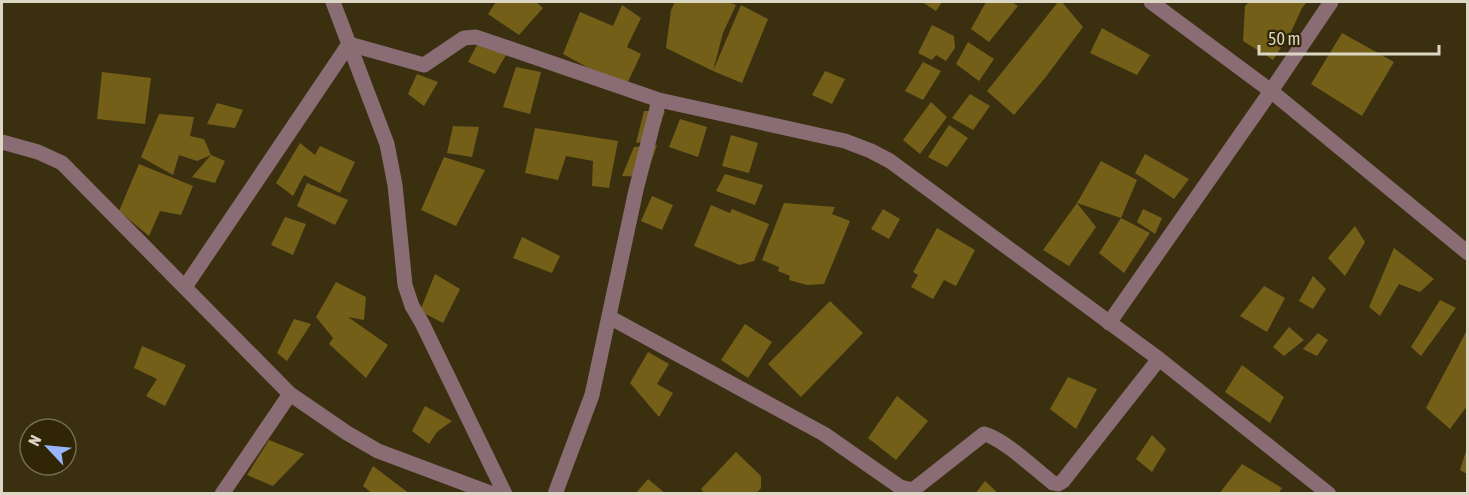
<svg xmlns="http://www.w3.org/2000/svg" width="1469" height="495" viewBox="0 0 1469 495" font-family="'Asap Condensed',sans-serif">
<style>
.building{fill:#745f18}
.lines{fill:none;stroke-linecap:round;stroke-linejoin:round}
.minor{stroke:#8a6c74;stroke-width:15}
</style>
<rect width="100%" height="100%" fill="#3a3010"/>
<path class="building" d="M 496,2 L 536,2 L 543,8 L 519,35 L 488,14 Z
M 675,2 L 729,2 L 736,5 L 723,33 L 713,71 L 741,5 L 768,19 L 742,83 L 713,71 L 666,48 L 671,10 Z
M 922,2 L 942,2 L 936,11 Z
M 986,2 L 1012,2 L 1018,6 L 989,42 L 971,29 Z
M 1058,2 L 1062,2 L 1083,27 L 1045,78 L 1014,115 L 987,91 Z
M 1249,2 L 1307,2 L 1302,8 L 1291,32 L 1273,60 L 1243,41 L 1245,6 Z
M 622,5 L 641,18 L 627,47 L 641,54 L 625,88 L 563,54 L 580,12 L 613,26 Z
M 932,25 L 954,36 L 955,48 L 946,61 L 936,55 L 932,60 L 918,53 Z
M 1102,28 L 1150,55 L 1137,75 L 1090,53 Z
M 1342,33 L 1394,62 L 1362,116 L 1311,84 Z
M 968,42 L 994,59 L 979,81 L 956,64 Z
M 477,45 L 506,55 L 495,74 L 468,62 Z
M 923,62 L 941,71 L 923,100 L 905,91 Z
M 516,67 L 541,72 L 530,114 L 503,107 Z
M 825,71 L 845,79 L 832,104 L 812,95 Z
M 102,72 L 151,78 L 145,124 L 97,119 Z
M 417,74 L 438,82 L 424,106 L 408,94 Z
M 970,94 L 990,106 L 973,130 L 952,118 Z
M 931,102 L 947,117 L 920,154 L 903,140 Z
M 217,103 L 243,110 L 235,128 L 207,124 Z
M 644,111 L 665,111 L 655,140 L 636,143 Z
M 159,114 L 194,117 L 190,136 L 204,139 L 211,155 L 197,161 L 179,155 L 173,175 L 141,157 Z
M 680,119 L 707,127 L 698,157 L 669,147 Z
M 949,125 L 968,138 L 947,167 L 928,157 Z
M 453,126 L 479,127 L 472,157 L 447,153 Z
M 535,128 L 618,141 L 609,188 L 592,186 L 593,161 L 566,156 L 558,180 L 525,173 Z
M 731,135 L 758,143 L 749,173 L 722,166 Z
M 300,143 L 315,155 L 320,146 L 355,162 L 340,193 L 304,175 L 293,196 L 276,183 Z
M 657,145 L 646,177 L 622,176 L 634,147 Z
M 1145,154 L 1189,179 L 1174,199 L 1135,173 Z
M 211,155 L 225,161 L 215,183 L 192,177 Z
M 444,157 L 485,170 L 456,226 L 421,210 Z
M 1101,161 L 1137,180 L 1121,218 L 1077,203 L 1096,227 L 1069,266 L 1043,250 L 1077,203 Z
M 139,164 L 193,186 L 181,215 L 160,211 L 149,236 L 119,211 Z
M 725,174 L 763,185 L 755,205 L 716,191 Z
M 307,183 L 348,200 L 335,225 L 297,206 Z
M 652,196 L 673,205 L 662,230 L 641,221 Z
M 784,203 L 835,207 L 832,214 L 850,221 L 824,284 L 807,285 L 789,280 L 790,276 L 778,271 L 779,267 L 762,260 Z
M 711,205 L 730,213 L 732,209 L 769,224 L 754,261 L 740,265 L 694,246 Z
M 883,209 L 900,219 L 889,239 L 871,229 Z
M 1143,209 L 1162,218 L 1155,234 L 1137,222 Z
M 285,217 L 306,224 L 293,255 L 271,245 Z
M 1121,218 L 1150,233 L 1124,273 L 1099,253 Z
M 1355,226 L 1365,242 L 1345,276 L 1328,258 Z
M 937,228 L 975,250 L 956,286 L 944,280 L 933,299 L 911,287 L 918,275 L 913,272 Z
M 522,237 L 560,256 L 552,273 L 513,258 Z
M 1394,248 L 1434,279 L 1420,292 L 1399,284 L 1380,316 L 1369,307 Z
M 435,274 L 460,289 L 443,323 L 420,311 Z
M 1313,276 L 1326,289 L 1313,309 L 1299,301 Z
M 336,282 L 366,297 L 364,320 L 348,317 L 388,345 L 366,378 L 329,344 L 333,338 L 316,317 Z
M 1264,286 L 1285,298 L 1267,332 L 1240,316 Z
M 1440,300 L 1456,308 L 1421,356 L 1411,347 Z
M 830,301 L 863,333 L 801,397 L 768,364 Z
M 294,319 L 311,324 L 287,361 L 277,353 Z
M 745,324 L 772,342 L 748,378 L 721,360 Z
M 1289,327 L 1304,340 L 1284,356 L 1273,347 Z
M 1467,330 L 1467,406 L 1450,429 L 1426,408 Z
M 1318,333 L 1328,340 L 1317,356 L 1303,349 Z
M 142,346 L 186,365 L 165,406 L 146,396 L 157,379 L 134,368 Z
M 648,352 L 669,364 L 657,384 L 673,393 L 659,417 L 630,383 Z
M 1242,365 L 1284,397 L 1270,423 L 1225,392 Z
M 1068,377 L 1097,389 L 1076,429 L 1050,409 Z
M 897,396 L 928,421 L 896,460 L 868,438 Z
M 425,406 L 452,421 L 437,432 L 429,444 L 412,431 Z
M 1152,435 L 1166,449 L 1152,472 L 1136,459 Z
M 269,440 L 304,454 L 273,486 L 247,475 Z
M 1467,448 L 1467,474 L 1460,470 Z
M 736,452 L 761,476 L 761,488 L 756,494 L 705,494 L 701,489 Z
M 1242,464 L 1282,488 L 1278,494 L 1219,494 Z
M 373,466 L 410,494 L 373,494 L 363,486 Z
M 648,479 L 666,494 L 635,494 Z
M 985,481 L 999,494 L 975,494 Z"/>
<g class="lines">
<path class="minor" d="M 333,2 L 387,144 L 395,185 L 405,285 L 412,306 L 422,323 L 505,494
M 1151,2 L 1271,91 L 1468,253
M 2,142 L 38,152 L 62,163 L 290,394 L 347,433 L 378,451 L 493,494
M 185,287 L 349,44 L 424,65 L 464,38 L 476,37 L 659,100 L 845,141 L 871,151 L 890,161 L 1159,359 L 1329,494
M 609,317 L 824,434 L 900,487 L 913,490 L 984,434 C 1004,439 1035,469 1053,483 L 1058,484 L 1063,481 L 1159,359
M 1109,323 L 1271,91 L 1331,2
M 222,494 L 290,394
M 555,494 L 592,395 L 636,190 L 659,100"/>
</g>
<rect width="1469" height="495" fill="none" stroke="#dcd6c4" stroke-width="6"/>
<g transform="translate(48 447) rotate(296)"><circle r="28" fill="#302605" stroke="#756c51" stroke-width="1.5"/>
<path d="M0-4.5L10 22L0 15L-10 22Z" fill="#97b6fd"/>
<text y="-9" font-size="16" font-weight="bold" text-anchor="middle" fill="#dcd6c4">N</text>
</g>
<path d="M1259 45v9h180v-9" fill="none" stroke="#dcd6c4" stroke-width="3"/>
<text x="1268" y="45" font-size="18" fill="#dcd6c4" stroke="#302605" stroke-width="4.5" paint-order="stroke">50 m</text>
</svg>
